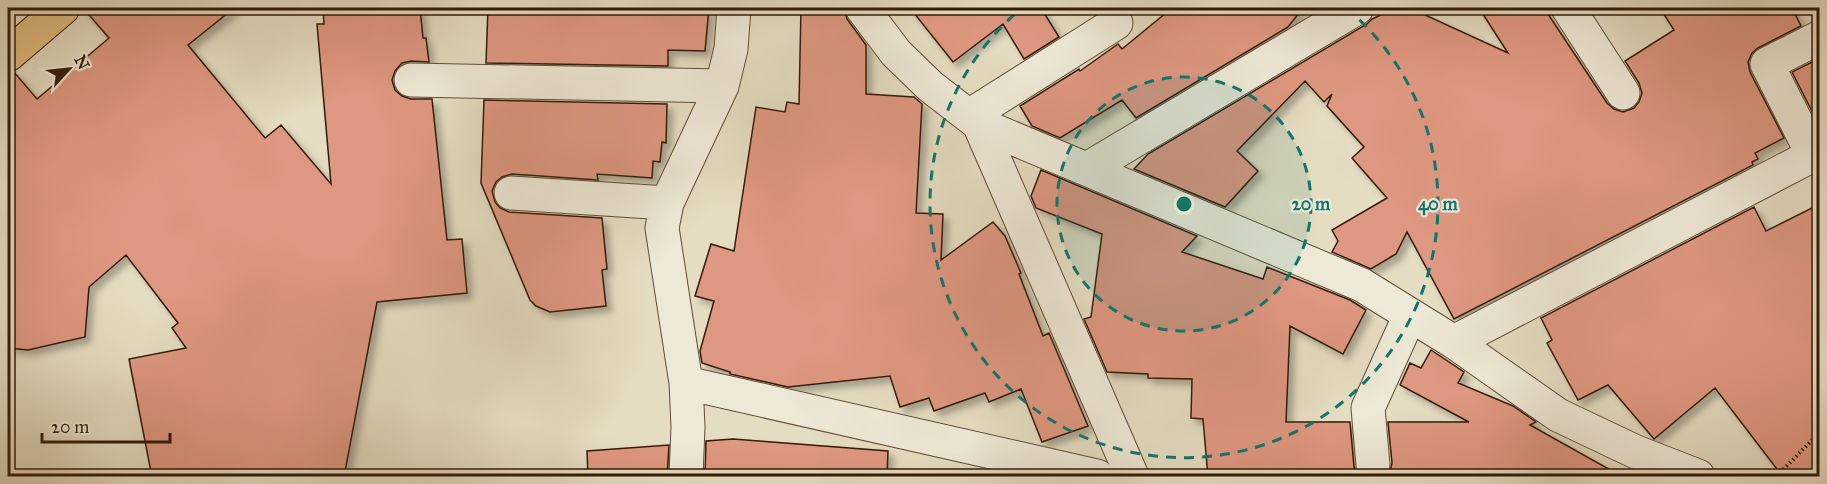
<svg xmlns="http://www.w3.org/2000/svg" width="1827" height="484" viewBox="0 0 1827 484" font-family="'IM FELL Great Primer',serif">
<style>
.building{fill:#de9780;stroke:#331b07;stroke-width:1.5;filter:url(#shadow)}
.lines{fill:none;stroke-linecap:round;stroke-linejoin:round}
.minor-casing{stroke:#604c36;stroke-width:35}
.major-casing{stroke:#331b07;stroke-width:35}
.path{stroke:#331b07;stroke-width:4;stroke-dasharray:1.5 3;stroke-linecap:butt}
.minor{stroke:#eee9d7;stroke-width:33}
.major{stroke:#e2be81;stroke-width:33}
.ring{fill:none;stroke:#0f766e;stroke-width:3;stroke-dasharray:10 8}
.centre{fill:#0f766e;stroke:#eee9d7;stroke-width:3}
.ring-label{font-size:18px;text-anchor:middle;font-weight:bold;fill:#0f766e;stroke:#eee9d7;stroke-width:4.5;stroke-linejoin:round;paint-order:stroke}
</style>
<defs>
<filter id="shadow"><feDropShadow dx="5.5" dy="5.5" stdDeviation="3" flood-color="#0004"/></filter>
</defs>
<rect width="100%" height="100%" fill="#e5ddc2"/>
<filter id="stains"><feTurbulence type="fractalNoise" baseFrequency=".00333" numOctaves="4"/><feColorMatrix values="0 0 0 0 .2 0 0 0 0 .09 0 0 0 0 .02 0 0 0 .5 -.17"/></filter>
<radialGradient id="worn" r=".72"><stop offset=".6" stop-color="#630" stop-opacity="0"/><stop offset="1" stop-color="#630" stop-opacity=".3"/></radialGradient>
<path class="building" d="M 83,8 L 234,8 L 188,45 L 265,138 L 281,125 L 331,184 L 317,24 L 324,24 L 323,8 L 420,8 L 423,38 L 426,38 L 429,62 L 411,61 L 402,63 L 395,71 L 392,80 L 395,90 L 402,96 L 411,99 L 432,99 L 447,240 L 462,239 L 467,293 L 377,302 L 344,477 L 152,477 L 129,359 L 186,348 L 172,328 L 178,323 L 126,255 L 89,287 L 85,337 L 28,350 L 8,348 L 8,73 L 14,72 L 37,99 L 109,38 Z
M 488,8 L 709,8 L 705,51 L 668,50 L 668,66 L 486,63 Z
M 801,8 L 844,8 L 847,19 L 866,45 L 866,94 L 914,97 L 922,104 L 916,213 L 943,214 L 941,260 L 993,222 L 1005,236 L 1021,273 L 1019,274 L 1043,336 L 1049,333 L 1088,426 L 1042,442 L 1021,389 L 989,402 L 985,393 L 934,411 L 929,398 L 900,407 L 890,376 L 788,387 L 730,374 L 730,372 L 702,363 L 700,351 L 714,301 L 695,296 L 711,244 L 734,251 L 756,107 L 785,112 L 787,102 L 799,104 Z
M 910,8 L 1041,8 L 1059,37 L 1024,59 L 1003,24 L 953,62 Z
M 1172,8 L 1303,8 L 1288,27 L 1136,118 L 1122,100 L 1060,138 L 1032,126 L 1020,106 L 1079,69 L 1080,71 L 1118,44 L 1122,49 Z
M 1396,8 L 1414,8 L 1412,9 L 1508,53 L 1479,8 L 1544,8 L 1607,103 L 1614,109 L 1623,112 L 1634,108 L 1639,102 L 1642,93 L 1639,83 L 1625,61 L 1674,30 L 1660,8 L 1792,8 L 1801,26 L 1758,48 L 1752,53 L 1748,62 L 1750,72 L 1784,138 L 1755,153 L 1758,159 L 1752,162 L 1753,165 L 1454,319 L 1407,232 L 1396,254 L 1371,269 L 1332,252 L 1338,241 L 1332,230 L 1387,198 L 1352,158 L 1364,147 L 1327,106 L 1332,94 L 1324,102 L 1305,81 L 1237,151 L 1258,171 L 1225,207 L 1134,169 L 1148,154 L 1367,24 L 1372,19 Z
M 1818,59 L 1820,62 L 1820,120 L 1817,121 L 1792,72 Z
M 484,100 L 667,104 L 666,143 L 662,142 L 660,162 L 653,161 L 652,178 L 597,174 L 598,180 L 512,174 L 502,177 L 496,182 L 492,191 L 495,202 L 500,208 L 509,212 L 602,218 L 607,269 L 602,270 L 606,306 L 550,312 L 536,306 L 530,300 L 481,183 Z
M 1041,170 L 1197,236 L 1182,252 L 1263,279 L 1267,267 L 1350,300 L 1366,310 L 1343,354 L 1290,326 L 1286,422 L 1350,422 L 1354,467 L 1358,477 L 1208,477 L 1203,419 L 1191,418 L 1192,379 L 1148,378 L 1148,374 L 1107,372 L 1084,319 L 1091,317 L 1102,234 L 1036,208 L 1031,196 Z
M 1820,204 L 1820,477 L 1783,477 L 1715,388 L 1654,439 L 1608,385 L 1578,400 L 1547,343 L 1552,340 L 1541,318 L 1754,207 L 1766,231 Z
M 1431,350 L 1464,372 L 1458,383 L 1513,406 L 1536,422 L 1530,425 L 1623,477 L 1387,477 L 1390,472 L 1392,463 L 1388,422 L 1469,422 L 1400,385 L 1410,363 L 1421,368 Z
M 733,439 L 888,451 L 887,477 L 705,477 L 706,441 Z
M 669,445 L 667,477 L 588,477 L 587,451 Z"/>
<g class="lines">
<g class="minor-casing">
<path id="minor" d="M 862,8 L 896,53 L 930,86 L 979,124 L 1362,285 L 1454,342 L 1558,415 L 1636,452 L 1698,476
M 1568,8 L 1623,93
M 411,80 L 722,86
M 969,116 L 1116,23
M 979,124 L 1132,476
M 1087,169 L 1357,8
M 511,193 L 667,203
M 1454,342 L 1813,155 L 1767,64 L 1820,37
M 686,383 L 1097,476
M 1373,465 L 1368,408 L 1410,315
M 686,476 L 688,427 L 686,383 L 662,228 L 667,203 L 722,86 L 731,49 L 734,8"/>
</g>
<g class="major-casing">
<path id="major" d="M 8,55 L 63,8"/>
</g>
<path class="path" d="M 1777,476 L 1820,432"/>
<use href="#minor" class="minor"/>
<use href="#major" class="major"/>
</g>
<circle cx="1184" cy="204" r="127" fill="#0f766e" fill-opacity=".12"/>
<g class="ring">
<circle cx="1184" cy="204" r="127"/>
<path d="M1346 8A254 254 0 1 1 1022 8"/>
</g>
<circle cx="1184" cy="204" r="9" class="centre"/>
<g class="ring-label">
<text x="1311" y="210">20 m</text>
<text x="1438" y="210">40 m</text>
</g>
<rect width="1827" height="484" fill="none" stroke="#e5ddc2" stroke-width="30"/>
<rect x="9" y="9" width="1809" height="466" fill="none" stroke="#331b07" stroke-width="3"/>
<rect x="15" y="15" width="1797" height="454" fill="none" stroke="#331b07" stroke-width="1.5"/>
<g transform="translate(69 69) rotate(63)" stroke="#eee9d7" stroke-width="4.5" paint-order="stroke">
<path d="M0-4.5L10 22L0 15L-10 22Z" fill="#331b07"/>
<text y="-9" font-size="16" font-weight="bold" text-anchor="middle" fill="#331b07">N</text>
</g>
<path d="M42 433v9h128v-9" fill="none" stroke="#331b07" stroke-width="3"/>
<text x="51" y="433" font-size="18" fill="#331b07" stroke="#eee9d7" stroke-width="4.5" paint-order="stroke">20 m</text>
<rect width="100%" height="100%" filter="url(#stains)"/>
<rect width="100%" height="100%" fill="url(#worn)"/>
</svg>
